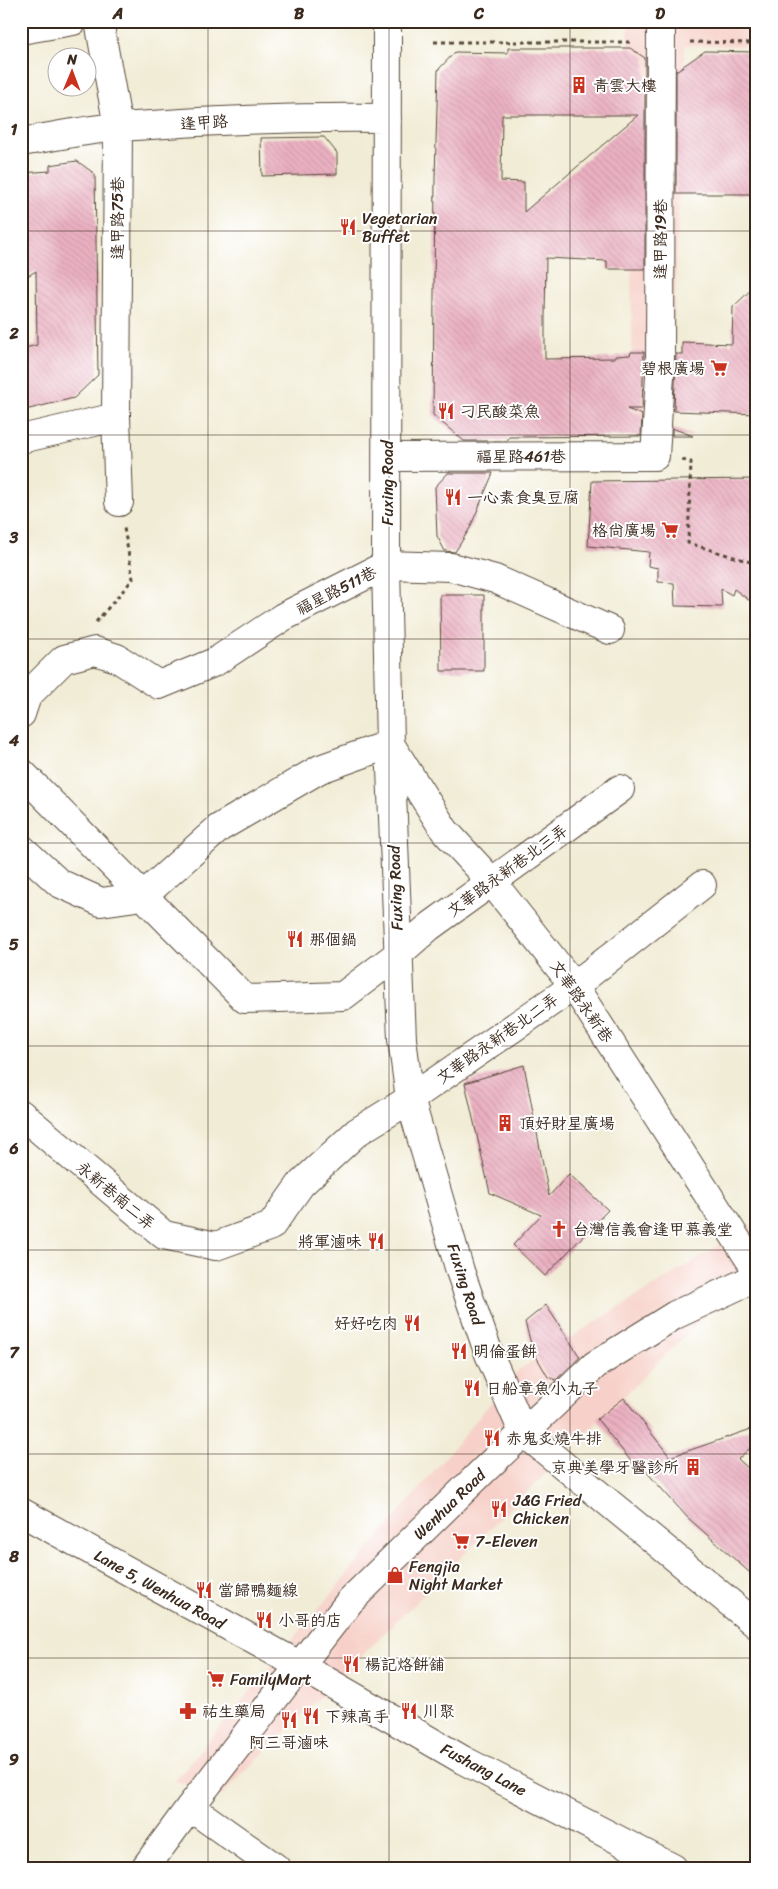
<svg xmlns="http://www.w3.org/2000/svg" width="778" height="1889" viewBox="0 0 778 1889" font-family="Sriracha,'LXGW WenKai TC',sans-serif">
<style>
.built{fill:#f7d1c9}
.building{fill:url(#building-back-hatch);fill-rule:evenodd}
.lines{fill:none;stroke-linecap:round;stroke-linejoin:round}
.minor-casing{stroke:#564739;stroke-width:30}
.path{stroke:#564739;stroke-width:3;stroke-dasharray:4 4;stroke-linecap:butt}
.minor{stroke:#fff;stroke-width:28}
.grid{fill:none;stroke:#3b2a1e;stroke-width:1;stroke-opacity:0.55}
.labels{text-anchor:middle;stroke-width:4;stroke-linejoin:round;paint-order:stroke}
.poi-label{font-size:16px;fill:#3b2a1e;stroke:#fff;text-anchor:start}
.street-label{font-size:16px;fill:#3b2a1e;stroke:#fff}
.neatline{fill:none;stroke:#3b2a1e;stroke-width:2}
.grid-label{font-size:16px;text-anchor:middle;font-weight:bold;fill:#3b2a1e}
</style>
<defs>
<pattern id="building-back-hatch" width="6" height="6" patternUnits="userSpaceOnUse" patternTransform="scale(1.25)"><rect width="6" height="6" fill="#ebb1c2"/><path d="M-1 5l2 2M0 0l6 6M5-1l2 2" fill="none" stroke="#ca98a6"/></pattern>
</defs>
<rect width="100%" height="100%" fill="#fff"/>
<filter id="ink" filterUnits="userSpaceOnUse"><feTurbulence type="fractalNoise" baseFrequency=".02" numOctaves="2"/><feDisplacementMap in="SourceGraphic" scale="10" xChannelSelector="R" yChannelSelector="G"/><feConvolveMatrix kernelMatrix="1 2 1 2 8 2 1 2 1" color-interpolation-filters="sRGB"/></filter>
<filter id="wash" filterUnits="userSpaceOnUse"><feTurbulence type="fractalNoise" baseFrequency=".0096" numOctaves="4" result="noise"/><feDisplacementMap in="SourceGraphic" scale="20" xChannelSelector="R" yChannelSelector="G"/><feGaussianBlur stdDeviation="1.12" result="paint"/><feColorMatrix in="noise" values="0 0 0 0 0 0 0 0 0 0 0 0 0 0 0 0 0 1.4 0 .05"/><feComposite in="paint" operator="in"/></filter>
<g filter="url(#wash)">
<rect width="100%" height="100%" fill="#f1ecd5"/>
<path class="built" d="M 628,21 L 757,21 L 757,46 L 685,45 L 670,420 L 633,420 Z
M 757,1222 L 757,1283 L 720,1301 L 220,1796 L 175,1781 L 518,1370 Z"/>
<g id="blocks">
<path class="building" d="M 508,48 L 630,48 L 645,58 L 645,269 L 607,269 L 607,261 L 546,258 L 545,315 L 545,359 L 615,358 L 615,356 L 630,355 L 631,352 L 644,352 L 642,409 L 627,409 L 642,415 L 641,436 L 509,437 L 507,441 L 464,441 L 433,415 L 435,178 L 438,70 L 455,52 L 508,53 ZM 502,115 L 638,115 L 524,212 L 524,182 L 501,181 Z
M 705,51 L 757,52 L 757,194 L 676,194 L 676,71 Z
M 324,137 L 337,153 L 337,174 L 262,176 L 261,138 Z
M 77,161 L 95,174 L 98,375 L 74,398 L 21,411 L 21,349 L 37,345 L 36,271 L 21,280 L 21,173 L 50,171 L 50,165 Z
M 757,284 L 757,414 L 674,411 L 676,354 L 682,354 L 682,342 L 732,344 L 733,307 Z
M 672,428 L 693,436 L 672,436 Z
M 448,473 L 493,473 L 470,528 L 455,552 L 445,551 L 437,536 L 435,487 Z
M 757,479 L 757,606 L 734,589 L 732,595 L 721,589 L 722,607 L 675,606 L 674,583 L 658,582 L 658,568 L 648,566 L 649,552 L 588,546 L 592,481 Z
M 440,595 L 484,595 L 484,671 L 441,671 Z
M 524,1065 L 549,1196 L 569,1174 L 608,1210 L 545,1276 L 513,1245 L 541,1215 L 490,1193 L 465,1083 Z
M 546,1305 L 580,1357 L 556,1380 L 548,1377 L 533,1351 L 525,1322 Z
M 624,1398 L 670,1457 L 757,1427 L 757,1442 L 738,1459 L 757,1476 L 757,1579 L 687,1517 L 643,1468 L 639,1471 L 597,1419 Z"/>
</g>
</g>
<g filter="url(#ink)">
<use href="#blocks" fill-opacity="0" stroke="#564739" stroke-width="1"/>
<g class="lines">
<g class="minor-casing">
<path id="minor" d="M 387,21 L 386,565 L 390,744 L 402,1039 L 410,1099 L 460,1271 L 489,1354 L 523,1432 L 757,1625
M 21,30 L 73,21
M 21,142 C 54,137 87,129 120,127 C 209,120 297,117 387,118
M 116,417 L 119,502
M 21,439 L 116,417 L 118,127 L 99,21
M 387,457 L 655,456 L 660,376 L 661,21
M 21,714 L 27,696 L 64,659 L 95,651 L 117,658 L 159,685 L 215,662 L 283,617 L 386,565 L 451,567 L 495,579 L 610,630
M 21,772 L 245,999 L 343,996 L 397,955 L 429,927 L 620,789
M 21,848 L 59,883 L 101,902 L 143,896 L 219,828 L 320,769 L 390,744 L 445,831 L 492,882 L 574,986 L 757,1271
M 21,1114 L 164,1235 L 216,1246 L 271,1226 L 301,1184 L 357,1132 L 410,1099 L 574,986 L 702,885
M 21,1512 L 299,1665 L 463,1760 L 673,1868
M 190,1807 L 276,1868
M 145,1868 L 190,1807 L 350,1601 L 484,1470 L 595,1365 L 675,1315 L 757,1277"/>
</g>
<path class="path" d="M 434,42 L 634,42
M 690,42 L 757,43
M 682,460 L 691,462 L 688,543 L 757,564
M 96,622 L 133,579 L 124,528"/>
<use href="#minor" class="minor"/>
</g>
</g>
<path class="grid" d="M 208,21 L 208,1868M 389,21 L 389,1868M 570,21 L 570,1868M 21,231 L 757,231M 21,435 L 757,435M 21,639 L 757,639M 21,843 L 757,843M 21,1046 L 757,1046M 21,1250 L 757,1250M 21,1454 L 757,1454M 21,1658 L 757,1658"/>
<defs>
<g id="building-bare" transform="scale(1.35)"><path d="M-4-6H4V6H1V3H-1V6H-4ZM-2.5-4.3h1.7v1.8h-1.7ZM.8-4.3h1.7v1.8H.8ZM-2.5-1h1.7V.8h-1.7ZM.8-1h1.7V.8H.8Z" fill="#c8321e" stroke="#fff" stroke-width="2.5" paint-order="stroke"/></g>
<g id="restaurant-bare" transform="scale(1.35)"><path d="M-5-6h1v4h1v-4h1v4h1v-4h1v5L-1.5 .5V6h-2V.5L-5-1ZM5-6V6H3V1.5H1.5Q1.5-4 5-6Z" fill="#c8321e" stroke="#fff" stroke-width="2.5" paint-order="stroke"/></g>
<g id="supermarket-bare" transform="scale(1.35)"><path d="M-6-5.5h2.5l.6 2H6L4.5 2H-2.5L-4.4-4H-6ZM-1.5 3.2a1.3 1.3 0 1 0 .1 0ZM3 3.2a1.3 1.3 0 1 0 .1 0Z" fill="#c8321e" stroke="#fff" stroke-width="2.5" paint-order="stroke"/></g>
<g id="church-bare" transform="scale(1.35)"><path d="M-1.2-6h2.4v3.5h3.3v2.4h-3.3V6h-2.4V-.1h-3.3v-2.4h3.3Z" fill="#c8321e" stroke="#fff" stroke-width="2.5" paint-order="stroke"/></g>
<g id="shop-bare" transform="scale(1.35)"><path d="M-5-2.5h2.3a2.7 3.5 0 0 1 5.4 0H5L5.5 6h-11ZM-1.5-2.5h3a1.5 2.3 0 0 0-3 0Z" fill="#c8321e" stroke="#fff" stroke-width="2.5" paint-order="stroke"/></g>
<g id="pharmacy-bare" transform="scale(1.35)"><path d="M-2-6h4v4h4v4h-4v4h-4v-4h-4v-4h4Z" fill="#c8321e" stroke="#fff" stroke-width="2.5" paint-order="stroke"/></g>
</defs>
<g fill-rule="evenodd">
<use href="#building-bare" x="579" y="85"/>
<use href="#restaurant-bare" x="348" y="227"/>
<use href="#supermarket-bare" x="719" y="368"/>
<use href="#restaurant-bare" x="446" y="411"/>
<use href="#restaurant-bare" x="453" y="497"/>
<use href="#supermarket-bare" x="670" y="530"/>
<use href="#restaurant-bare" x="295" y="939"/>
<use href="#building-bare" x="505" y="1123"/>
<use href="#church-bare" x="559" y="1229"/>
<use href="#restaurant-bare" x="376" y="1241"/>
<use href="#restaurant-bare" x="412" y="1323"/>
<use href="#restaurant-bare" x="459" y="1351"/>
<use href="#restaurant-bare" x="472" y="1388"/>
<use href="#restaurant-bare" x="492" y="1438"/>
<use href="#building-bare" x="693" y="1467"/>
<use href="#restaurant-bare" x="499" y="1509"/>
<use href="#supermarket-bare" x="461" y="1541"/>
<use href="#shop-bare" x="395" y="1575"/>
<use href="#restaurant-bare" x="204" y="1590"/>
<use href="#restaurant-bare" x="264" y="1620"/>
<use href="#restaurant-bare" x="351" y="1664"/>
<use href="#supermarket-bare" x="216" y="1679"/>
<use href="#pharmacy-bare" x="188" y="1711"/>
<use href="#restaurant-bare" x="409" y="1711"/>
<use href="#restaurant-bare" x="311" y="1716"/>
<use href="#restaurant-bare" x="289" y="1720"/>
</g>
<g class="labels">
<g class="poi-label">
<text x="593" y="91">青雲大樓</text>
<text x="362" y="224">Vegetarian<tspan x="362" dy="18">Buffet</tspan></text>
<text x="705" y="374" text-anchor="end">碧根廣場</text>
<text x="460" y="417">刁民酸菜魚</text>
<text x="467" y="503">一心素食臭豆腐</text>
<text x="656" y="536" text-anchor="end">格尚廣場</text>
<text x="309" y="945">那個鍋</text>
<text x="519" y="1129">頂好財星廣場</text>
<text x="573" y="1235">台灣信義會逢甲慕義堂</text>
<text x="362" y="1247" text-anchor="end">將軍滷味</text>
<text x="398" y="1329" text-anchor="end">好好吃肉</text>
<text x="473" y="1357">明倫蛋餅</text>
<text x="486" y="1394">日船章魚小丸子</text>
<text x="506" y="1444">赤鬼炙燒牛排</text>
<text x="679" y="1473" text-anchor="end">京典美學牙醫診所</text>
<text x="513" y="1506">J&amp;G Fried<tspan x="513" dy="18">Chicken</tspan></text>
<text x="475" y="1547">7-Eleven</text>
<text x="409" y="1572">Fengjia<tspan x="409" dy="18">Night Market</tspan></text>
<text x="218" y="1596">當歸鴨麵線</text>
<text x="278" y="1626">小哥的店</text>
<text x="365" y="1670">楊記烙餅舖</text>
<text x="230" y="1685">FamilyMart</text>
<text x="202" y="1717">祐生藥局</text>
<text x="423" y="1717">川聚</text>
<text x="325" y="1722">下辣高手</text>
<text x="289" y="1748" text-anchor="middle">阿三哥滷味</text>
</g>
<g class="street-label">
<text transform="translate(204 122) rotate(-4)" y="6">逢甲路</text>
<text transform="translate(117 218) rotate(-90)" y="6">逢甲路75巷</text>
<text transform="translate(660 239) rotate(-90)" y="6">逢甲路19巷</text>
<text x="521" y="462">福星路461巷</text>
<text transform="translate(387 483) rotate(-90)" y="6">Fuxing Road</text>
<text transform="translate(336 590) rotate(-27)" y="6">福星路511巷</text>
<text transform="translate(507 870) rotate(-36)" y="6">文華路永新巷北三弄</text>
<text transform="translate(395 888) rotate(-92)" y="6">Fuxing Road</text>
<text transform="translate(582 1001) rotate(55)" y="6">文華路永新巷</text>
<text transform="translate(497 1038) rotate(-35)" y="6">文華路永新巷北二弄</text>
<text transform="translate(116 1195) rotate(40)" y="6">永新巷南二弄</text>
<text transform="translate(466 1284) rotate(72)" y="6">Fuxing Road</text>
<text transform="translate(449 1504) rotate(-44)" y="6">Wenhua Road</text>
<text transform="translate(160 1589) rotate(29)" y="6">Lane 5, Wenhua Road</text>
<text transform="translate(484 1769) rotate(28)" y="6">Fushang Lane</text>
</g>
</g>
<rect width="778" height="1889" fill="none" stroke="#fff" stroke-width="55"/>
<g transform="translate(72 72) rotate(1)"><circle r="24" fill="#ffffff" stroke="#b1aaa5"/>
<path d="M0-4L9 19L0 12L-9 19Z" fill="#c8321e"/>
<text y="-8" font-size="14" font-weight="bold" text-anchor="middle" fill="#3b2a1e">N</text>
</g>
<rect x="28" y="28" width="722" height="1834" class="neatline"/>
<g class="grid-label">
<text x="118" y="19">A</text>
<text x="299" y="19">B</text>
<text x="479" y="19">C</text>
<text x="660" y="19">D</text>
<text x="14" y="135">1</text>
<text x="14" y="339">2</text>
<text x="14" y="543">3</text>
<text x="14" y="746">4</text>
<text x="14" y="950">5</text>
<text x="14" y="1154">6</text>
<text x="14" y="1358">7</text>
<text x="14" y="1562">8</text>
<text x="14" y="1765">9</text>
</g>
</svg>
